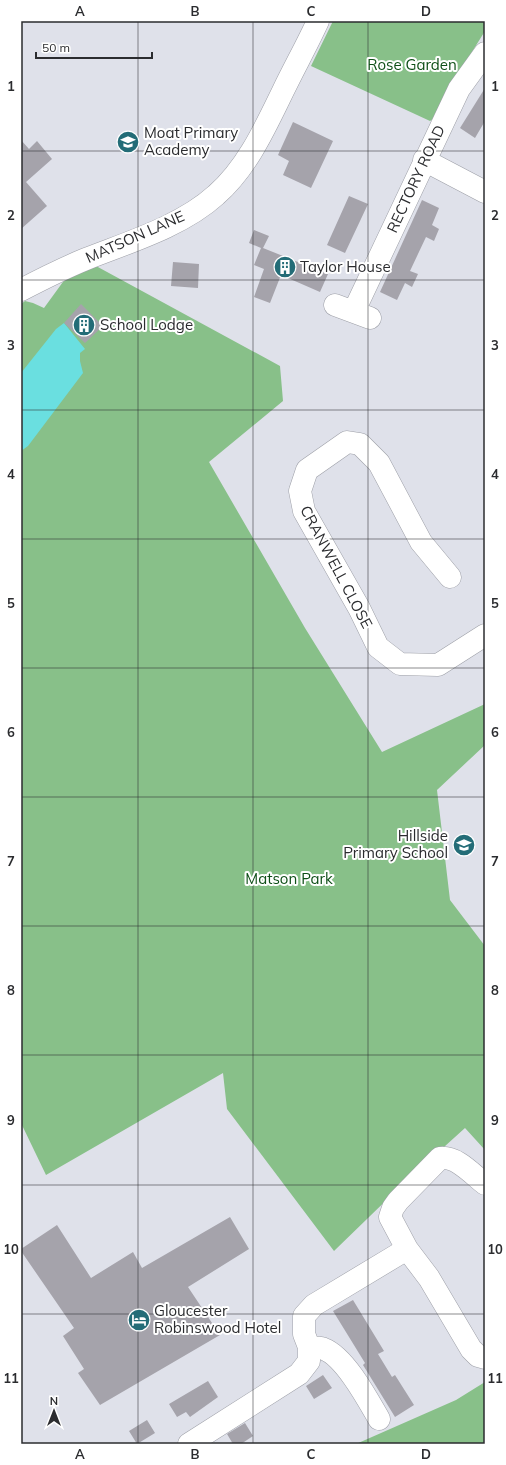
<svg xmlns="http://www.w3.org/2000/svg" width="506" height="1465" viewBox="0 0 506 1465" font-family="Mulish,sans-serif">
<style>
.green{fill:#88c089}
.water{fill:#6adfe0}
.building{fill:#a5a3ab}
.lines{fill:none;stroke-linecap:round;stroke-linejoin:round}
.minor-casing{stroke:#9d9fa7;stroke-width:23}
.minor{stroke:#fff;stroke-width:22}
.grid{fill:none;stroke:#2b2c2f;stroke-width:1;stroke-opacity:0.55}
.labels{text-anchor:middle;stroke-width:4;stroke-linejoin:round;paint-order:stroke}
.park-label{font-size:15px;fill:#0e4f17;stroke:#fff}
.poi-label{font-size:15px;fill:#2b2c2f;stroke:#fff;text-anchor:start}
.street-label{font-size:15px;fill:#2b2c2f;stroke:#fff}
.neatline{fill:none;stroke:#2b2c2f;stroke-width:1.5}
.grid-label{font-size:13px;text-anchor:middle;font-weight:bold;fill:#2b2c2f}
</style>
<rect width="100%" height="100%" fill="#dfe1ea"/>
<path class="green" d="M 333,21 L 485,21 L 485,31 L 452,84 L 436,117 L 430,121 L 311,66 Z
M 85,260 L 280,366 L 283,401 L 209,462 L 305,628 L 382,752 L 485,704 L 485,745 L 437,790 L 450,900 L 485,946 L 485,1150 L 465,1128 L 402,1185 L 334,1251 L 227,1109 L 223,1073 L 46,1175 L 21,1123 L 21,304 L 25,301 L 33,303 L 44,308 L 76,264 Z
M 485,1382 L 485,1444 L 356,1444 L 456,1400 Z"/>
<path class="water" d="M 64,323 L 85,349 L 80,353 L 80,361 L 83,373 L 28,446 L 21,451 L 21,373 L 56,329 Z"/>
<path class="building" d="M 485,88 L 485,121 L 475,138 L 460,128 Z
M 293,122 L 333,141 L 311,188 L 283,175 L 289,161 L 278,155 Z
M 21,140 L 29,149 L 37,141 L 52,159 L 26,182 L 47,206 L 21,229 Z
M 349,196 L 368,204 L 345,253 L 327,245 Z
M 422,200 L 439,208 L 432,225 L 439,229 L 434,241 L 426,237 L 410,271 L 418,274 L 412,287 L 405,283 L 397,300 L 380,292 Z
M 254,230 L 269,236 L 263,248 L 328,274 L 320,292 L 281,275 L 270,303 L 254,297 L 264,269 L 254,265 L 261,248 L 249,243 Z
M 173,262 L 199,264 L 198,288 L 171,286 Z
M 81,304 L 103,326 L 85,343 L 64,323 Z
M 230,1217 L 249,1249 L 188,1287 L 220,1335 L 100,1405 L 78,1373 L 84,1369 L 63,1336 L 74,1328 L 21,1251 L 21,1249 L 57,1225 L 91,1278 L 133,1252 L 142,1268 Z
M 353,1300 L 384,1351 L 378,1354 L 392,1377 L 395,1375 L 414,1405 L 395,1417 L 363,1365 L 365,1363 L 333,1311 Z
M 323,1375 L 332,1388 L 314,1399 L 306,1386 Z
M 208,1381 L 218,1397 L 190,1417 L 186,1412 L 177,1417 L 169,1404 Z
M 147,1420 L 155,1433 L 137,1444 L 129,1431 Z
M 245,1423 L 253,1436 L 241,1444 L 233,1444 L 227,1434 Z"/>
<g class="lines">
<g class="minor-casing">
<path id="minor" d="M 424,160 L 485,192
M 21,290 C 42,279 64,268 86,259 C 129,242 182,226 216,195 C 247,168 265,128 283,91 C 294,68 307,45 318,21
M 335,305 L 370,318
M 354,311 L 459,89 L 485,53
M 450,577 L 421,542 L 379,463 L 360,444 L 347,442 L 307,470 L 300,491 L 304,511 L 359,608 L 378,647 L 400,664 L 438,665 L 485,635
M 485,1184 C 472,1174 457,1156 440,1158 L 398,1201 L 393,1208 L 390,1217 L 407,1249 L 429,1278 L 471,1349 L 478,1356 L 485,1358
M 309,1347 C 313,1348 320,1347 324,1349 C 345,1357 368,1400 379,1419
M 189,1444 L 299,1374 L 309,1361 L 309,1347 L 304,1334 L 304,1316 L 314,1305 L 407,1249"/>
</g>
<use href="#minor" class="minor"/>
</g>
<path class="grid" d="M 138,21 L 138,1444M 253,21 L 253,1444M 368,21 L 368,1444M 21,151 L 485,151M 21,280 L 485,280M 21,410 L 485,410M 21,539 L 485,539M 21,668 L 485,668M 21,797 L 485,797M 21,926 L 485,926M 21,1055 L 485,1055M 21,1185 L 485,1185M 21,1314 L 485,1314"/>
<defs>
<g id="school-disc" transform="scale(1.15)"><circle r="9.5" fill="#236c77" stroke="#fff"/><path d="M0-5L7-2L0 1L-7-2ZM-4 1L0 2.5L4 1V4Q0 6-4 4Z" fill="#fff"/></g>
<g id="building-disc" transform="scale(1.15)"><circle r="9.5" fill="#236c77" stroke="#fff"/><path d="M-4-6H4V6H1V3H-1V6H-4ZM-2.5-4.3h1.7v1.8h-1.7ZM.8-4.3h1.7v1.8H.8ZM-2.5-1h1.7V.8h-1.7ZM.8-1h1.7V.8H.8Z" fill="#fff"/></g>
<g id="hotel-disc" transform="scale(1.15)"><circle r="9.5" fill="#236c77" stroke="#fff"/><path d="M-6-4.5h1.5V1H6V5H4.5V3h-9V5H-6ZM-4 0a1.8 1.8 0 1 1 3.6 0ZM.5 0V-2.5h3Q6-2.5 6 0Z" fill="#fff"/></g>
</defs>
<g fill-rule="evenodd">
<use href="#school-disc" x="128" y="142"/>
<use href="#building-disc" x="285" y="267"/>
<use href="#building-disc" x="84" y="325"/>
<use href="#school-disc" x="464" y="845"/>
<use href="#hotel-disc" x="139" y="1320"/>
</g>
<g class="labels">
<g class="park-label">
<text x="412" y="70">Rose Garden</text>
<text x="289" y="884">Matson Park</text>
</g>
<g class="poi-label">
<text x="144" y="138">Moat Primary<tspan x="144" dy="17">Academy</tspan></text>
<text x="300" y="272">Taylor House</text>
<text x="100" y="330">School Lodge</text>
<text x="448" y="841" text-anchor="end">Hillside<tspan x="448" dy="17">Primary School</tspan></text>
<text x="154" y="1316">Gloucester<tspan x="154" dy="17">Robinswood Hotel</tspan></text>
</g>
<g class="street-label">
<text transform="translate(416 179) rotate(-65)" y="5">RECTORY ROAD</text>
<text transform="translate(135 237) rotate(-24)" y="5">MATSON LANE</text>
<text transform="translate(336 567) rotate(62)" y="5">CRANWELL CLOSE</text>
</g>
</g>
<rect width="506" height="1465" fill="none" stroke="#ffffff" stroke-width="44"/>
<g transform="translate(54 1411)" stroke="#ffffff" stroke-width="3" paint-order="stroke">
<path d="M0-3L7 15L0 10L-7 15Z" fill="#2b2c2f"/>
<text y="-6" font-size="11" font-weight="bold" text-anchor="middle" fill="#2b2c2f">N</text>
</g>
<path d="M36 52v6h116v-6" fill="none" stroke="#2b2c2f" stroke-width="2"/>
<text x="42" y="52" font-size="12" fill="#2b2c2f" stroke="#ffffff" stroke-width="3" paint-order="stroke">50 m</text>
<rect x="22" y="22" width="462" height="1421" class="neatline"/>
<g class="grid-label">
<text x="80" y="16">A</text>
<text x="195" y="16">B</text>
<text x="311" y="16">C</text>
<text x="426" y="16">D</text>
<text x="11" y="91">1</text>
<text x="495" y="91">1</text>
<text x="11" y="220">2</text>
<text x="495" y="220">2</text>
<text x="11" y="350">3</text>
<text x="495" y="350">3</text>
<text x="11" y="479">4</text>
<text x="495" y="479">4</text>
<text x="11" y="608">5</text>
<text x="495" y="608">5</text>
<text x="11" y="737">6</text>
<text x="495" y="737">6</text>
<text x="11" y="866">7</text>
<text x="495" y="866">7</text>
<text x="11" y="995">8</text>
<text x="495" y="995">8</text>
<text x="11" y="1125">9</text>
<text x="495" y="1125">9</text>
<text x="11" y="1254">10</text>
<text x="495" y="1254">10</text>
<text x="11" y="1383">11</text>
<text x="495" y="1383">11</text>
<text x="80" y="1459">A</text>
<text x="195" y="1459">B</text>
<text x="311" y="1459">C</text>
<text x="426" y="1459">D</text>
</g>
</svg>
